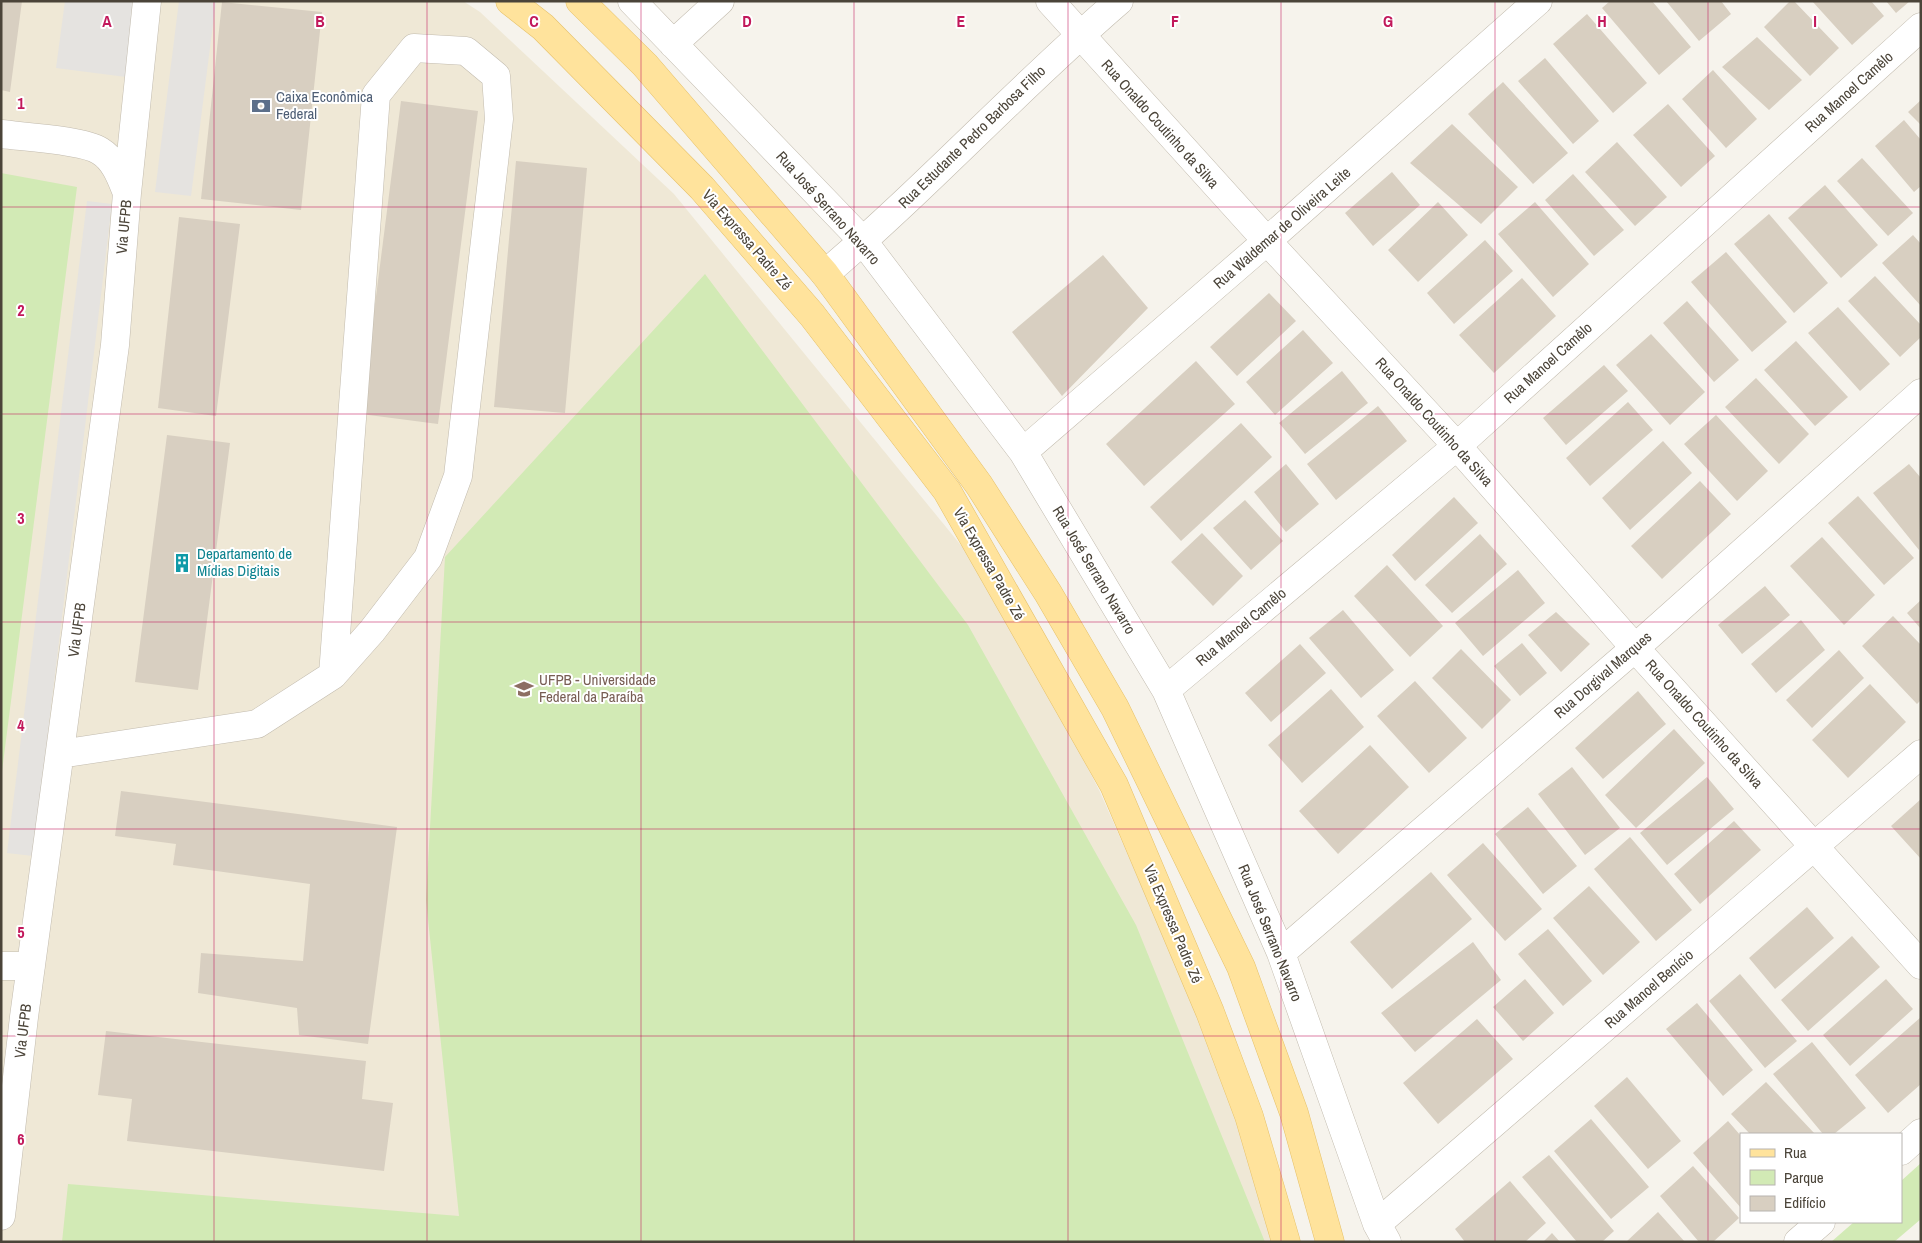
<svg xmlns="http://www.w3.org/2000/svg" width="1922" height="1243" viewBox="0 0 1922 1243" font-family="'Archivo Narrow',sans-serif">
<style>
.education{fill:#efe8d6}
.green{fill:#d2eab5}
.parking{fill:#e5e3e0}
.building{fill:#d8cfc1}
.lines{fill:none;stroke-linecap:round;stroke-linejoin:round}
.minor-casing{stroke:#c2bbae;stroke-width:29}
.major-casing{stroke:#e6c16a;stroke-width:29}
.minor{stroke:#fff;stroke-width:28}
.major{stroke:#ffe39c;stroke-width:28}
.grid{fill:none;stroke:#c2185b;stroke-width:1;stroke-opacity:0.55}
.labels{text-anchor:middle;stroke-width:4;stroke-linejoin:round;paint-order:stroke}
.street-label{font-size:15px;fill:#4b4439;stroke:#fff}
.service-label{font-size:15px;fill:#4e5e75;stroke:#fff;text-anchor:start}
.culture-label{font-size:15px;fill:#0d838f;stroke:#fff;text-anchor:start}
.education-label{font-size:15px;fill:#785e54;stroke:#fff;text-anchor:start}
.grid-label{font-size:16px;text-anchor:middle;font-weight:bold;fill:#c2185b;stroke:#fff;stroke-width:4;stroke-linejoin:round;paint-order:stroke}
</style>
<rect width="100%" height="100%" fill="#f6f3ec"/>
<path class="education" d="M 1,1 L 463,1 L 480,12 L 674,194 L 995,587 L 1100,792 L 1182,978 L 1266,1189 L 1276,1242 L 1,1242 Z"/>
<path class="green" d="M 1,173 L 77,187 L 1,779 Z
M 705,274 L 968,625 L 1136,925 L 1265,1242 L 62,1242 L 68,1184 L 459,1216 L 426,900 L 445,557 Z
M 1921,1163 L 1921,1219 L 1894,1242 L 1831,1242 L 1854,1222 L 1901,1222 L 1901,1181 Z"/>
<path class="parking" d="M 65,1 L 136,1 L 126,77 L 56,68 Z
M 179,1 L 216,1 L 191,196 L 155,192 Z
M 87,201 L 112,204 L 33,856 L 7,853 Z"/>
<path class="building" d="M 1,1 L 22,1 L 10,92 L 1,90 Z
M 1610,1 L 1652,1 L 1691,47 L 1659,75 L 1602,8 Z
M 1666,1 L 1721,1 L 1731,14 L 1699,41 Z
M 1790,1 L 1794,1 L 1839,48 L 1810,76 L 1764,27 Z
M 1812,1 L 1871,1 L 1884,16 L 1852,45 Z
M 1886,1 L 1910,1 L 1896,13 Z
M 222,2 L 322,12 L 301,210 L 201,199 Z
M 1587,14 L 1647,83 L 1613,113 L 1553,44 Z
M 1757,37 L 1802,80 L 1769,110 L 1722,67 Z
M 1545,58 L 1599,121 L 1573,144 L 1518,81 Z
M 1713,70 L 1757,119 L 1726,148 L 1682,99 Z
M 1503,82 L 1568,153 L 1533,184 L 1468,114 Z
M 1921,100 L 1921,125 L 1908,112 Z
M 401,101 L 478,111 L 438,424 L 361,414 Z
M 1668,104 L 1715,156 L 1681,187 L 1633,135 Z
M 1904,120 L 1921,140 L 1921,186 L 1914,192 L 1875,146 Z
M 1452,124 L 1518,187 L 1481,224 L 1410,163 Z
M 1617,142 L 1667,197 L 1635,226 L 1585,172 Z
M 1862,158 L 1913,213 L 1888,236 L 1837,181 Z
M 516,161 L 587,168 L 565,413 L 494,407 Z
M 1392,172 L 1420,205 L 1373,246 L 1345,213 Z
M 1573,174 L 1624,230 L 1594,256 L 1545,200 Z
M 1825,185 L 1878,245 L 1841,278 L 1788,218 Z
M 1438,202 L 1468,235 L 1418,282 L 1388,250 Z
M 1535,202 L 1589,264 L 1553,297 L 1498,234 Z
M 1769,214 L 1828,283 L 1794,313 L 1734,244 Z
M 179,217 L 240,224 L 216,416 L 158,408 Z
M 1913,235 L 1921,244 L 1921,306 L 1882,263 Z
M 1485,240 L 1513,271 L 1454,324 L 1427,293 Z
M 1726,252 L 1787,322 L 1752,352 L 1691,282 Z
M 1103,255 L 1148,308 L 1062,396 L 1012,332 Z
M 1875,276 L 1921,325 L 1921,337 L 1900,357 L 1848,301 Z
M 1522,278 L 1556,316 L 1494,373 L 1459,335 Z
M 1269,293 L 1296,321 L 1237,376 L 1210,347 Z
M 1687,301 L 1739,360 L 1714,382 L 1663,323 Z
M 1838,307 L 1890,364 L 1860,391 L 1808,333 Z
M 1303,330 L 1333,363 L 1275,415 L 1246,382 Z
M 1651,334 L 1705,392 L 1670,425 L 1616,365 Z
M 1796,341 L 1848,397 L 1815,426 L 1764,370 Z
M 1196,361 L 1235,404 L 1144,486 L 1106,444 Z
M 1604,365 L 1628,391 L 1566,445 L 1543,418 Z
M 1342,371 L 1368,403 L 1305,454 L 1279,423 Z
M 1756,378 L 1809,434 L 1779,464 L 1725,407 Z
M 1628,402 L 1653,430 L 1590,486 L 1566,458 Z
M 1378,406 L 1407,441 L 1336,500 L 1307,464 Z
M 1716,415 L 1768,471 L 1737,501 L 1684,444 Z
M 1241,423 L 1272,457 L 1181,541 L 1150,507 Z
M 167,435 L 230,443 L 198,690 L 135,682 Z
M 1663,441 L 1692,473 L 1630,530 L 1602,498 Z
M 1286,464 L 1319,504 L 1286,532 L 1254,492 Z
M 1909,464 L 1921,478 L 1919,550 L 1873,493 Z
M 1700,481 L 1731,514 L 1662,579 L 1631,546 Z
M 1858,496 L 1914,558 L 1884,585 L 1828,523 Z
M 1454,497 L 1478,523 L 1415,581 L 1392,555 Z
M 1245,500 L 1283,541 L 1251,570 L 1213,528 Z
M 1202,533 L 1243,576 L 1213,606 L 1171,562 Z
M 1480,534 L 1507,564 L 1452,613 L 1425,585 Z
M 1822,537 L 1875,595 L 1844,625 L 1790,566 Z
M 1387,565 L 1443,626 L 1410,657 L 1354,596 Z
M 1518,570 L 1545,603 L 1483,656 L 1455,623 Z
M 1765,586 L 1790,615 L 1742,654 L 1718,625 Z
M 1921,600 L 1921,629 L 1907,613 Z
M 1343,610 L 1394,670 L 1361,698 L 1309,638 Z
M 1556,612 L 1590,644 L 1561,672 L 1528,635 Z
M 1893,616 L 1921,645 L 1921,700 L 1917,704 L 1862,646 Z
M 1801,620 L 1825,650 L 1776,693 L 1751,664 Z
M 1522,643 L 1547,673 L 1520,696 L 1494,666 Z
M 1300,644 L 1326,673 L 1271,722 L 1245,693 Z
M 1461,649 L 1511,700 L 1482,729 L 1432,678 Z
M 1839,650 L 1864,678 L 1812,728 L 1786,700 Z
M 1415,681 L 1467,738 L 1429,773 L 1377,716 Z
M 1870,684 L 1906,722 L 1848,778 L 1812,740 Z
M 1331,689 L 1364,727 L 1302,783 L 1268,745 Z
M 1638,691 L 1666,724 L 1603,779 L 1575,748 Z
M 1674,729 L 1705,763 L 1636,828 L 1605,795 Z
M 1370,745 L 1409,787 L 1338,854 L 1299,811 Z
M 1572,767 L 1620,828 L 1585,855 L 1538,794 Z
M 1707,777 L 1734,809 L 1667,865 L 1640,833 Z
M 121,791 L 397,827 L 368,1044 L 299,1035 L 297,1008 L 198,993 L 201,953 L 303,961 L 310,884 L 173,865 L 176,844 L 115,836 Z
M 1921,799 L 1921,859 L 1891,826 Z
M 1528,807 L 1577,866 L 1543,894 L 1495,834 Z
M 1734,821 L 1761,850 L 1700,904 L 1674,874 Z
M 1630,837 L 1692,910 L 1656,941 L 1594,869 Z
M 1483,843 L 1542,909 L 1505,941 L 1447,875 Z
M 1431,872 L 1472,919 L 1392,989 L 1350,942 Z
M 1589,886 L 1640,942 L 1603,975 L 1553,918 Z
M 1807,907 L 1834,938 L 1775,989 L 1749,958 Z
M 1548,929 L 1592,981 L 1563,1006 L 1518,954 Z
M 1852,936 L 1880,967 L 1808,1031 L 1781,1000 Z
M 1473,942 L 1501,980 L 1415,1052 L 1381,1013 Z
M 1740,974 L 1797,1041 L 1765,1068 L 1709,1001 Z
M 1525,979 L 1554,1013 L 1523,1041 L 1493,1007 Z
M 1886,979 L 1913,1009 L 1850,1066 L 1823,1035 Z
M 1697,1003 L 1753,1070 L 1723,1096 L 1666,1029 Z
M 1921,1017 L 1921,1084 L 1888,1113 L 1855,1075 Z
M 1477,1019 L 1513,1059 L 1438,1124 L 1403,1083 Z
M 106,1031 L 366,1061 L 362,1099 L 393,1103 L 384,1171 L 127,1141 L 132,1099 L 98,1095 Z
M 1812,1042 L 1866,1108 L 1834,1134 L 1823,1134 L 1773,1074 Z
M 1627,1077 L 1681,1141 L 1648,1169 L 1594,1106 Z
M 1766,1082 L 1815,1134 L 1750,1134 L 1731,1114 Z
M 1591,1119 L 1649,1187 L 1611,1219 L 1554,1151 Z
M 1728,1121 L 1741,1136 L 1741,1208 L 1693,1153 Z
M 1549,1155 L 1614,1231 L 1602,1242 L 1577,1242 L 1522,1177 Z
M 1693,1166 L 1739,1218 L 1713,1242 L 1699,1242 L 1660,1196 Z
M 1510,1181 L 1546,1223 L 1525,1242 L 1465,1242 L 1455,1229 Z
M 1658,1212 L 1685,1242 L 1626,1242 Z
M 1552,1233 L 1560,1242 L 1543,1242 Z"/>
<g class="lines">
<g class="minor-casing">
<path id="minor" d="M 632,1 L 863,241 L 1023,452 L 1166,690 L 1281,953 L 1377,1224 L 1387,1242
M 1050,1 L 1267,241 L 1457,446 L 1635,648 L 1921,965
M 673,44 L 720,1
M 1,134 C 24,137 83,140 100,151 C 115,160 121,178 127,193 L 115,345 L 24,1017 L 1,1216
M 127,193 L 147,1
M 825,274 C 927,187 1018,88 1119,1
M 1023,452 L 1267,241 L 1538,1
M 1166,690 L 1457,446 L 1921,27
M 60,754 L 257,724 L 333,675 L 372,631 L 428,558 L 458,476 L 499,119 L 496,76 L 466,51 L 414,48 L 376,95 L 333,675
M 1281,953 L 1635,648 L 1921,393
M 1,966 L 31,966
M 1901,1151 L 1921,1133
M 1377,1224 L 1921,754
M 1798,1242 L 1821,1222"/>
</g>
<g class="major-casing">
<path id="major" d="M 510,1 L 543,27 L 702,188 L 812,315 L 947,491 L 1114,785 L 1210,1012 L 1249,1116 L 1286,1242
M 580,1 L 645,65 L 825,274 L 979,485 L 1048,593 L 1115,708 L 1241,967 L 1294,1113 L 1330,1242"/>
</g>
<use href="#minor" class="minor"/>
<use href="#major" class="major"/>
</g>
<path class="grid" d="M 214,1 L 214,1242M 427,1 L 427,1242M 641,1 L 641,1242M 854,1 L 854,1242M 1068,1 L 1068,1242M 1281,1 L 1281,1242M 1495,1 L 1495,1242M 1708,1 L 1708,1242M 1,207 L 1921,207M 1,414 L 1921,414M 1,622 L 1921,622M 1,829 L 1921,829M 1,1036 L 1921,1036"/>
<defs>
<g id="bank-bare" transform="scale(1.5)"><path d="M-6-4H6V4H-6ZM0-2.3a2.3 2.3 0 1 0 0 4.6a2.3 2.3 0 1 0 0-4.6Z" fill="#5c6f8a" stroke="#fff" stroke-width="2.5" paint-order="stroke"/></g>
<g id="building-bare" transform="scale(1.5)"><path d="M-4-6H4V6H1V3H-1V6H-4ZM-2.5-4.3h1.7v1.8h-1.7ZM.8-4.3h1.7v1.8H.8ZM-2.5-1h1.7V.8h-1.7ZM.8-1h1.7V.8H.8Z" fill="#0f9aa8" stroke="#fff" stroke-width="2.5" paint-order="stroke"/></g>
<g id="university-bare" transform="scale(1.5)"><path d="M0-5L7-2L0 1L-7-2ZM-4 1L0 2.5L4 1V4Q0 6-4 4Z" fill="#8d6e63" stroke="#fff" stroke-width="2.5" paint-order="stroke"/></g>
</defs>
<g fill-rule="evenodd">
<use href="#bank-bare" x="261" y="106"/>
<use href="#building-bare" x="182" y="563"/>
<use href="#university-bare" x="524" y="689"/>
</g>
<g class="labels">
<g class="street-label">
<text transform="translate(1849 92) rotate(-42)" y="5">Rua Manoel Camêlo</text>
<text transform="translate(1160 124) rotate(48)" y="5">Rua Onaldo Coutinho da Silva</text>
<text transform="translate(972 137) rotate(-44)" y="5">Rua Estudante Pedro Barbosa Filho</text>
<text transform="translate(828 208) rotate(48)" y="5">Rua José Serrano Navarro</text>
<text transform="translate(124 227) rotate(-85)" y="5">Via UFPB</text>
<text transform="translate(1282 228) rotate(-41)" y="5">Rua Waldemar de Oliveira Leite</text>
<text transform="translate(747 240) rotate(49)" y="5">Via Expressa Padre Zé</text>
<text transform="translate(1548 363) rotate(-42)" y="5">Rua Manoel Camêlo</text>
<text transform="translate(1434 422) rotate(48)" y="5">Rua Onaldo Coutinho da Silva</text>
<text transform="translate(989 564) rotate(60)" y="5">Via Expressa Padre Zé</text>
<text transform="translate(1094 570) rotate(59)" y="5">Rua José Serrano Navarro</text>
<text transform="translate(1241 627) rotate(-40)" y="5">Rua Manoel Camêlo</text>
<text transform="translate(77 630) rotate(-82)" y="5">Via UFPB</text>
<text transform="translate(1603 675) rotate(-41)" y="5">Rua Dorgival Marques</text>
<text transform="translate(1704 724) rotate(48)" y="5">Rua Onaldo Coutinho da Silva</text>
<text transform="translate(1173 924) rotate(67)" y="5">Via Expressa Padre Zé</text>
<text transform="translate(1270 933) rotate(68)" y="5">Rua José Serrano Navarro</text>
<text transform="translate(1649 989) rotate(-41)" y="5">Rua Manoel Benício</text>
<text transform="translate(23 1031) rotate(-83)" y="5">Via UFPB</text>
</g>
<g class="service-label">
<text x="276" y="102">Caixa Econômica<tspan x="276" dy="17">Federal</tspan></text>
</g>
<g class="culture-label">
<text x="197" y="559">Departamento de<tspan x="197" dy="17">Mídias Digitais</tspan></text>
</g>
<g class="education-label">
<text x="539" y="685">UFPB - Universidade<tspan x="539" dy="17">Federal da Paraíba</tspan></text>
</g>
</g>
<g class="grid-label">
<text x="107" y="27">A</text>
<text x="320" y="27">B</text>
<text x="534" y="27">C</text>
<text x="747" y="27">D</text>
<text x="961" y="27">E</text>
<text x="1175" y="27">F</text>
<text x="1388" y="27">G</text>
<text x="1602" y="27">H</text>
<text x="1815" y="27">I</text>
<text x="21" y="109">1</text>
<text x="21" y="316">2</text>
<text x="21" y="524">3</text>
<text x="21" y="731">4</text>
<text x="21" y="938">5</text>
<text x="21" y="1145">6</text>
</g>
<rect width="1922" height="1243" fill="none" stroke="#4b4439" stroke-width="5"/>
<rect x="1740" y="1133" width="162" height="90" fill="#ffffff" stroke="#b7b4b0"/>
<rect x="1750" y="1149" width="25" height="8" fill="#ffe39c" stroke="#b7b4b0"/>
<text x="1784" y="1158" font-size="15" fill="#4b4439">Rua</text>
<rect x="1750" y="1170" width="25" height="15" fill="#d2eab5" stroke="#b7b4b0"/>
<text x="1784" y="1183" font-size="15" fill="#4b4439">Parque</text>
<rect x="1750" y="1196" width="25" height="15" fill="#d8cfc1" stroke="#b7b4b0"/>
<text x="1784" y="1208" font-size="15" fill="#4b4439">Edifício</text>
</svg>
